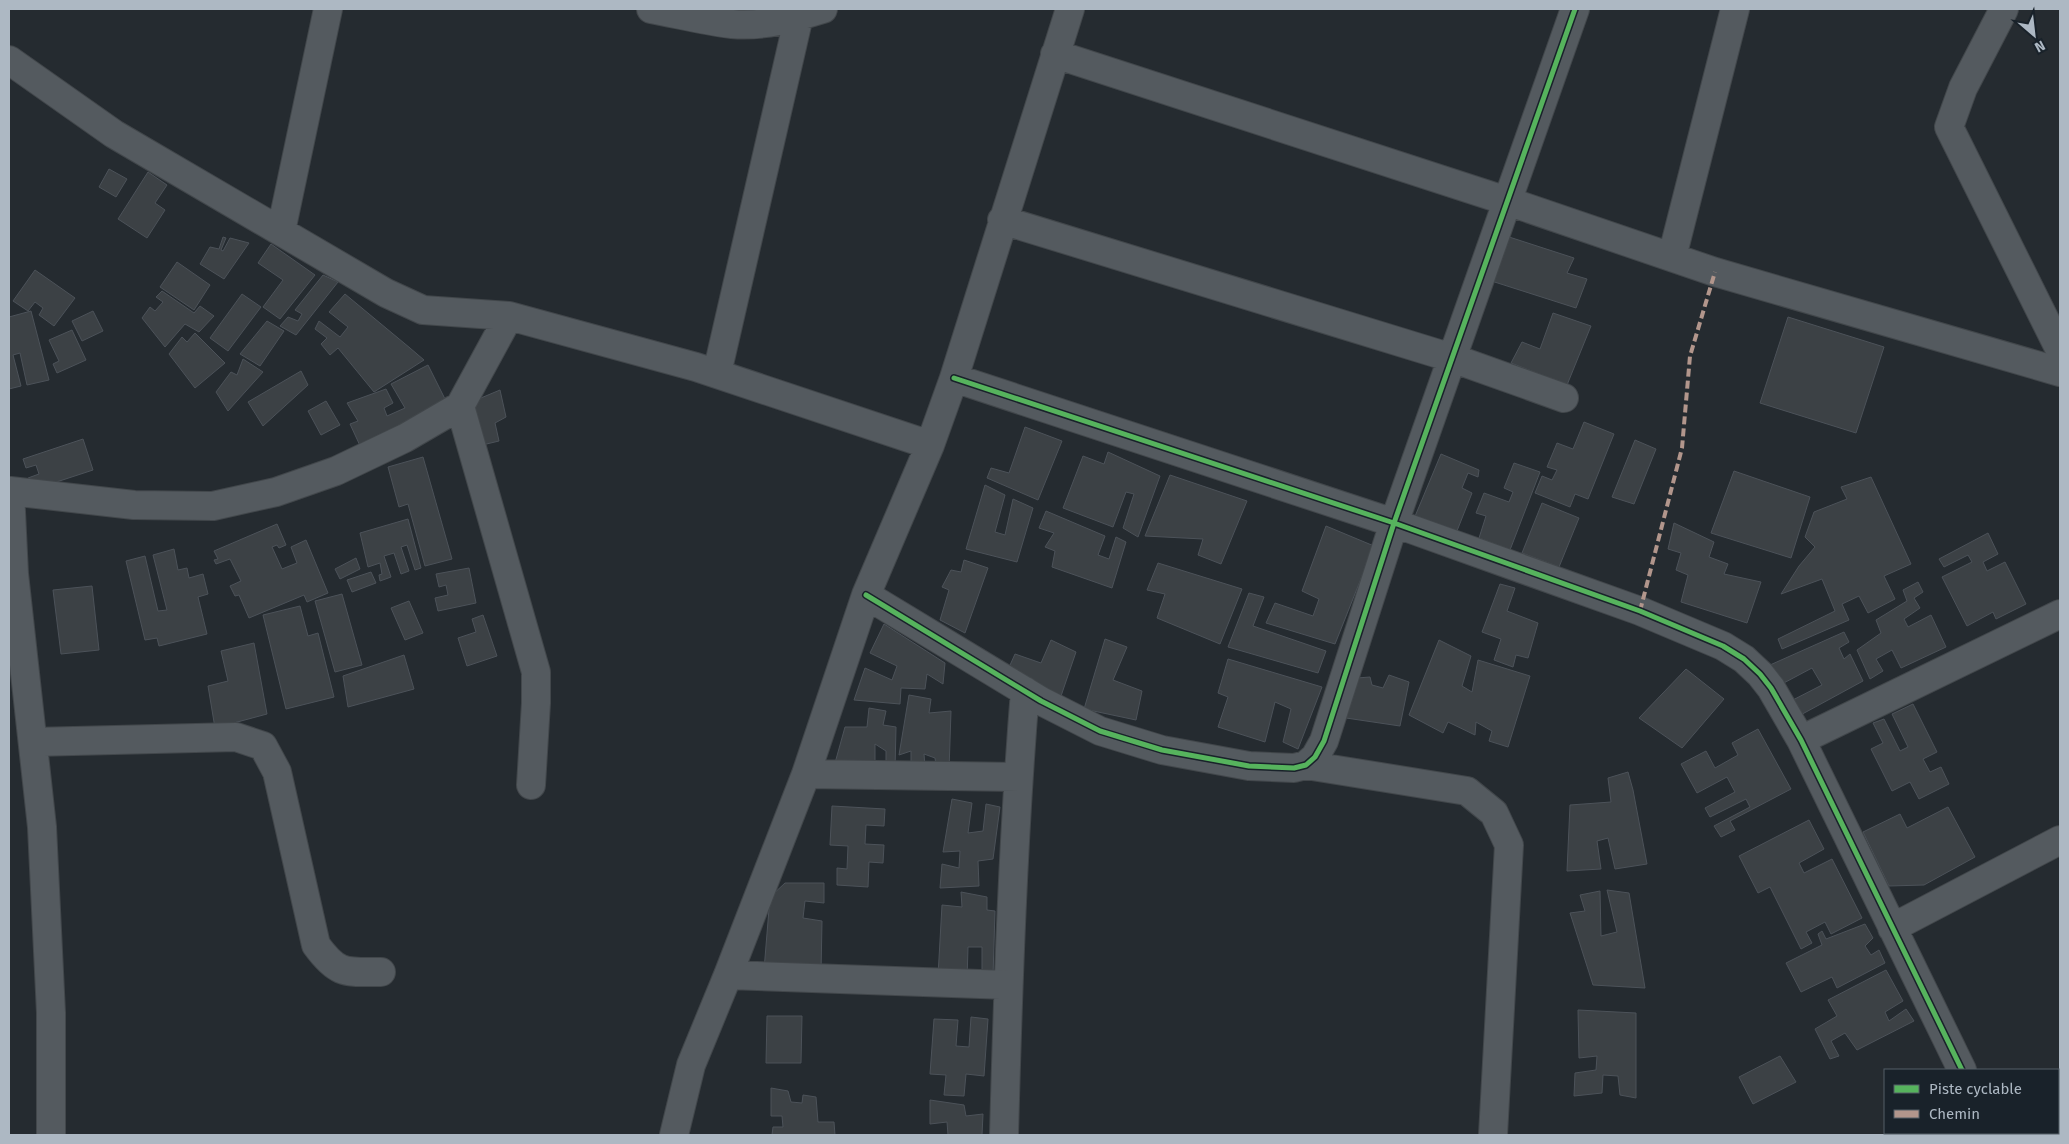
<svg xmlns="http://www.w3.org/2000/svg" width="2069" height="1144" viewBox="0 0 2069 1144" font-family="'Fira Sans',sans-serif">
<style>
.building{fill:#3c4145;stroke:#4c5259}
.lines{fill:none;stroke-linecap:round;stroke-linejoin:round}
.minor-casing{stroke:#42474b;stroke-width:30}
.minor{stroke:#545a5f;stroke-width:28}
.quiet{stroke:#b2968c;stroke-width:4;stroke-dasharray:8 4;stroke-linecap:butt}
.cycleway-casing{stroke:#19222a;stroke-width:8}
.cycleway{stroke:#56b35d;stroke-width:5}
</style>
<rect width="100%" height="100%" fill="#252b30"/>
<path class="building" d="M 109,169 L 127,179 L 116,197 L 99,187 Z
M 148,172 L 167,185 L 155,203 L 165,210 L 147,238 L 118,219 Z
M 1503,235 L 1574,258 L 1567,273 L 1587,279 L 1576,308 L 1482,278 Z
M 223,237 L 226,238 L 221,250 L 223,251 L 230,238 L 249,243 L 224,279 L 200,264 L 210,247 L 219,249 Z
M 271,244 L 315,275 L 280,319 L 263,307 L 283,280 L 258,263 Z
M 177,262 L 210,285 L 194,310 L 160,287 Z
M 35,270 L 75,298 L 54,326 L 39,315 L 43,308 L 35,302 L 28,311 L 13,301 Z
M 323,275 L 338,282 L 296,335 L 280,326 L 288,317 L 298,321 L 302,314 L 295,310 Z
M 162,291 L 194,313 L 200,306 L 214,316 L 199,332 L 185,324 L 165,347 L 142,318 L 150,307 L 155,311 L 163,302 L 156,297 Z
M 242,294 L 261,307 L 228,351 L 210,338 Z
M 345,294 L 410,348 L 424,360 L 374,392 L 338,348 L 330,355 L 321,344 L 327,338 L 315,329 L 319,321 L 340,337 L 348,327 L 329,312 Z
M 31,311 L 49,380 L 27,385 L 20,353 L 13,355 L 21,386 L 9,389 L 9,317 Z
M 93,311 L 103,331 L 82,341 L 72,321 Z
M 1553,313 L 1591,326 L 1567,385 L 1511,363 L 1522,342 L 1540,349 Z
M 1788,317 L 1884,347 L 1856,433 L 1760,403 Z
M 267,321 L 284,331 L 260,366 L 240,354 Z
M 72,330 L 86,360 L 57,373 L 53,364 L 59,361 L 49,340 Z
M 195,333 L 225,363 L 195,388 L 169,354 L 182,337 L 187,342 Z
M 243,359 L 263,372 L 228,411 L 216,392 L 231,372 L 237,375 Z
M 428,365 L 447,403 L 362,450 L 350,424 L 358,421 L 347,403 L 386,389 L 393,403 L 384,408 L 387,416 L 405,408 L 391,384 Z
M 301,371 L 308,385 L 263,426 L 248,402 Z
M 500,390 L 506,417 L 495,423 L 499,441 L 474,447 L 469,403 Z
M 326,401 L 340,425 L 321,435 L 308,411 Z
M 1584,422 L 1614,434 L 1588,499 L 1575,494 L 1570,507 L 1535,493 L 1542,476 L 1552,480 L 1557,470 L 1547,467 L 1557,443 L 1573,449 Z
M 1025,427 L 1062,441 L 1038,500 L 987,478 L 991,468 L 1009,473 Z
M 83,439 L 93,470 L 32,490 L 28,478 L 39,474 L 36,465 L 26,468 L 23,459 Z
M 1635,440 L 1656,449 L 1634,504 L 1612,497 Z
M 1108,452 L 1160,476 L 1138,537 L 1123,528 L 1134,494 L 1126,492 L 1113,527 L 1063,508 L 1083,456 L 1104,464 Z
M 1441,454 L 1479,470 L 1478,477 L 1468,473 L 1462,488 L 1472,493 L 1453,541 L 1411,526 Z
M 423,457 L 452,559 L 425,566 L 408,504 L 399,507 L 388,467 Z
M 1514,463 L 1540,472 L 1510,550 L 1479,538 L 1486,516 L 1476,513 L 1484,493 L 1509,502 L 1513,492 L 1504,488 Z
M 1734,471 L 1810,497 L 1791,558 L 1711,533 Z
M 1170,475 L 1247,501 L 1221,564 L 1198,555 L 1203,539 L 1145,536 Z
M 1871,477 L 1911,564 L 1884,576 L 1895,599 L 1868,613 L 1859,596 L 1842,604 L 1849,620 L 1782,649 L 1778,639 L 1835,611 L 1822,579 L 1781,594 L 1799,566 L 1815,547 L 1805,537 L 1814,512 L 1847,499 L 1841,487 Z
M 985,485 L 1005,495 L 995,532 L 1005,535 L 1013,499 L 1033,508 L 1017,562 L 966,549 Z
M 1542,503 L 1579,518 L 1559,567 L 1522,553 Z
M 1046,511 L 1105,536 L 1098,555 L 1109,559 L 1116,537 L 1126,542 L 1112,588 L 1052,567 L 1055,551 L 1045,547 L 1054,533 L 1039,528 Z
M 408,519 L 421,568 L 415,570 L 407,545 L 401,547 L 409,571 L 401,574 L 394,553 L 384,556 L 391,577 L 380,581 L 379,575 L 382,574 L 380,563 L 368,567 L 360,533 Z
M 1674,523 L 1714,542 L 1709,557 L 1728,564 L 1724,574 L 1761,582 L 1747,623 L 1681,602 L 1688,575 L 1676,570 L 1681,553 L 1668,549 Z
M 277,524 L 286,545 L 279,548 L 277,545 L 272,547 L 282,569 L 297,563 L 291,547 L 306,540 L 328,593 L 307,602 L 304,595 L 249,618 L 239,595 L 235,596 L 230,586 L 241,581 L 230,559 L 216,564 L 214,560 L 218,559 L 214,551 Z
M 1326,526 L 1374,546 L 1335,644 L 1266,623 L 1275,603 L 1313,616 L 1319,599 L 1302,591 Z
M 1988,533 L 1998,554 L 1983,562 L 1987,571 L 2005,562 L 2026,604 L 1996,619 L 1993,612 L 1967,626 L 1942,577 L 1972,562 L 1968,555 L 1944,567 L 1939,559 Z
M 174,549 L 178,570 L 187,568 L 189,578 L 203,574 L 208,594 L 198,597 L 207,634 L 159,646 L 157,638 L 145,640 L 126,561 L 145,556 L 158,611 L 167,610 L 153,555 Z
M 356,558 L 360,569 L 340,579 L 335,569 Z
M 964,560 L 988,568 L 965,633 L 940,620 L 949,590 L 942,587 L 951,570 L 961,572 Z
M 1158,563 L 1242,589 L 1220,644 L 1157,618 L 1165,594 L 1147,590 Z
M 469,568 L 476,603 L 438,611 L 435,598 L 448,595 L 446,585 L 439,587 L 436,574 Z
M 371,572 L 376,583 L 352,592 L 347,580 Z
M 1918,582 L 1923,592 L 1914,598 L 1920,608 L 1904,619 L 1908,627 L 1931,615 L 1946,647 L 1901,668 L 1892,650 L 1876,659 L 1883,671 L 1870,679 L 1857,650 L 1881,633 L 1876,620 L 1907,601 L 1903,590 Z
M 1500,584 L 1515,588 L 1507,611 L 1538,623 L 1528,658 L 1516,655 L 1513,667 L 1494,660 L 1501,639 L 1482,632 Z
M 92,586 L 99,650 L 61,654 L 53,590 Z
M 1249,593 L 1264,597 L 1253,626 L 1326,651 L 1318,673 L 1228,647 Z
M 342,594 L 362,665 L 335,672 L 315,601 Z
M 409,601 L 423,633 L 405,640 L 391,608 Z
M 300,606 L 308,636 L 318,633 L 334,697 L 286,709 L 263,615 Z
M 483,615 L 497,656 L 467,666 L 458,638 L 476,632 L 472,619 Z
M 884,624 L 945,663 L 943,684 L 927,674 L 925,689 L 901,688 L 900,704 L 854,700 L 865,668 L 892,680 L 897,666 L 870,653 Z
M 1844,632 L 1849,642 L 1839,648 L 1844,659 L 1850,654 L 1863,681 L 1795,718 L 1787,703 L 1822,685 L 1812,668 L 1780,685 L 1770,665 Z
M 1105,639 L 1127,647 L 1113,680 L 1142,691 L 1136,720 L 1084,709 Z
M 1051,640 L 1076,652 L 1060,699 L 1006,674 L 1015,654 L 1041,663 Z
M 1439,640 L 1471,656 L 1462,686 L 1472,692 L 1478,660 L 1530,676 L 1508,747 L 1489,741 L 1492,731 L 1476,722 L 1475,735 L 1448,722 L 1443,733 L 1409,715 Z
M 254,643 L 267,714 L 215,728 L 208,686 L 228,681 L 221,651 Z
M 404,655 L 414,689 L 348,707 L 343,676 Z
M 1228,659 L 1322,687 L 1298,749 L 1283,742 L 1291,709 L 1275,702 L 1265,742 L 1218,727 L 1228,697 L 1218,693 Z
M 1686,669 L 1724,699 L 1682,748 L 1639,718 Z
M 1389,675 L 1409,682 L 1400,726 L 1346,718 L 1357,678 L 1370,677 L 1372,685 L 1383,688 Z
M 909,695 L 931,699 L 929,713 L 951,711 L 949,771 L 937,772 L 935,758 L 924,754 L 925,767 L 911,765 L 911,751 L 899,755 Z
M 1913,704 L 1937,752 L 1923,759 L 1930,772 L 1941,767 L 1949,784 L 1919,799 L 1910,782 L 1892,791 L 1871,749 L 1883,743 L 1873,723 L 1884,719 L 1900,751 L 1908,747 L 1892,714 Z
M 869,708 L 886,711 L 883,725 L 896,727 L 895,770 L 886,765 L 886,751 L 875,744 L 875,765 L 835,763 L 845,727 L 867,727 Z
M 1758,729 L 1791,789 L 1730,821 L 1735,830 L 1721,837 L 1714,826 L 1750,807 L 1746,799 L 1710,817 L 1705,808 L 1735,792 L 1727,777 L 1697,793 L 1681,764 L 1706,751 L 1715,768 L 1738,755 L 1732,743 Z
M 1628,772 L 1633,790 L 1647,864 L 1615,869 L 1608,838 L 1597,841 L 1601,869 L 1567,871 L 1570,805 L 1611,802 L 1608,778 Z
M 952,799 L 972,803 L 968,833 L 983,831 L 986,804 L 1000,807 L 993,859 L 978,861 L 979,886 L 940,888 L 942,864 L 959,868 L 960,851 L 943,852 Z
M 832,806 L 885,809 L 884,826 L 866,825 L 865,844 L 884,845 L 883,863 L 869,862 L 868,887 L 837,885 L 837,868 L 847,869 L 848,846 L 830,845 Z
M 1948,807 L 1975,857 L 1924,885 L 1889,886 L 1863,832 L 1900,814 L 1907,828 Z
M 1809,820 L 1824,849 L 1799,863 L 1804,873 L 1832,859 L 1862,918 L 1831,934 L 1825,922 L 1806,932 L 1812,943 L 1801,949 L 1770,887 L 1758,893 L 1739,856 Z
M 785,883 L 824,883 L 824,903 L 805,901 L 803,918 L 822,921 L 821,973 L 764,970 L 770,897 Z
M 1607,890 L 1629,893 L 1645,988 L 1593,985 L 1570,913 L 1585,911 L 1580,895 L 1600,891 L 1601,936 L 1617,932 Z
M 961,892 L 987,897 L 987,910 L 995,911 L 993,976 L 982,975 L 982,947 L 968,947 L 967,981 L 938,976 L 942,905 L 962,907 Z
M 1865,924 L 1873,938 L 1865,946 L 1871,955 L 1879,950 L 1885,963 L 1837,988 L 1832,977 L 1801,992 L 1786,963 L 1822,945 L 1818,934 L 1822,931 L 1826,939 Z
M 1886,970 L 1903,1001 L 1885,1012 L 1889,1021 L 1906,1009 L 1914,1021 L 1857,1050 L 1845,1033 L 1831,1041 L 1839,1056 L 1830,1059 L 1815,1029 L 1837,1016 L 1828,1000 Z
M 1578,1010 L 1636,1013 L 1636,1098 L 1620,1095 L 1618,1076 L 1603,1075 L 1602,1093 L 1574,1096 L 1575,1073 L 1596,1070 L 1597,1056 L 1579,1058 Z
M 767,1016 L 802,1016 L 801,1063 L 766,1063 Z
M 971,1017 L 988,1019 L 984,1076 L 966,1074 L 964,1096 L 944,1095 L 946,1075 L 930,1074 L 934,1019 L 958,1020 L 956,1046 L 969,1047 Z
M 1780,1056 L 1796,1082 L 1753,1104 L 1739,1077 Z
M 771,1088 L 788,1091 L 791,1102 L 802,1103 L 803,1095 L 816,1097 L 818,1122 L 834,1122 L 835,1135 L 772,1135 L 773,1127 L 783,1127 L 782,1116 L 771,1116 Z
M 930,1100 L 964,1105 L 966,1116 L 983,1114 L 982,1135 L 948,1135 L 947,1122 L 930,1124 Z"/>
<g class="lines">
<g class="minor-casing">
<path id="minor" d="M 651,9 C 678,14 705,21 732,24 C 763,27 794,18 823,9
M 2004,9 L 1963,88 L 1949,127 L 2060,350
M 1055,54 L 1507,201 L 1715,272 L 2060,372
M 9,60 L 114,134 L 386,293 L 423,310 L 509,316 L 696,367 L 930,445
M 1002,220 L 1452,358 L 1564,398
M 281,231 L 328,9
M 1672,257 L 1735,9
M 717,373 L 799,16
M 954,378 L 1394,523 L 1640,611 L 1723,646 L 1744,659 L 1760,674 L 1771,688 L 1801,740 L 1962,1070
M 460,406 L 536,672 L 536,703 L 531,785
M 866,595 L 1041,701 L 1100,731 L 1162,750 L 1249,766 L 1294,768 L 1306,765 L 1315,757 L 1324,741 L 1394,523 L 1575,9
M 1801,740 L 2060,614
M 33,742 L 236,737 L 263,746 L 277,772 L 316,945 C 338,975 345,972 381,972
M 1306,765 L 1467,791 L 1494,813 L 1509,845 L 1493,1135
M 806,774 L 1018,777
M 1892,928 L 2060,840
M 728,975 L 1008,985
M 1992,1133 L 1993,1135
M 51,1135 L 51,1013 L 42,827 L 14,574 L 10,491 L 134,505 L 213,506 L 276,492 L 336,471 L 405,438 L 460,406 L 509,316
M 674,1135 L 691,1065 L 728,975 L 806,774 L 866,595 L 930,445 L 954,378 L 1070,9
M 1004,1135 C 1008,987 1013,839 1025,691"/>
</g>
<use href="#minor" class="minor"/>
<path class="quiet" d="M 1640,611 L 1682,448 L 1690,356 L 1715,272"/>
<g class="cycleway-casing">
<path id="cycleway" d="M 954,378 L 1394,523 L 1640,611 L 1723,646 L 1744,659 L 1760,674 L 1771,688 L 1801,740 L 1962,1070
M 866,595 L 1041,701 L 1100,731 L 1162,750 L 1249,766 L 1294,768 L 1306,765 L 1315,757 L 1324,741 L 1394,523 L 1575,9"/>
</g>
<use href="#cycleway" class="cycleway"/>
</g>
<rect width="2069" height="1144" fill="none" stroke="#adb8c3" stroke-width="20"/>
<rect x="1884" y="1069" width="175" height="65" fill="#19222a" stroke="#545e67"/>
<rect x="1894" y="1085" width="25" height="8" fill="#56b35d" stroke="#545e67"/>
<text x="1929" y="1094" font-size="15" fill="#adb8c3">Piste cyclable</text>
<rect x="1894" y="1110" width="25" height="8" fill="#b2968c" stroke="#545e67"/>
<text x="1929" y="1119" font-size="15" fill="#adb8c3">Chemin</text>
<g transform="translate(2034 35) rotate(152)" stroke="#19222a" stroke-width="4" paint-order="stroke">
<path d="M0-4L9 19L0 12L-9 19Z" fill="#adb8c3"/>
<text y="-8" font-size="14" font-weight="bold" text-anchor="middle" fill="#adb8c3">N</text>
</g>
</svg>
